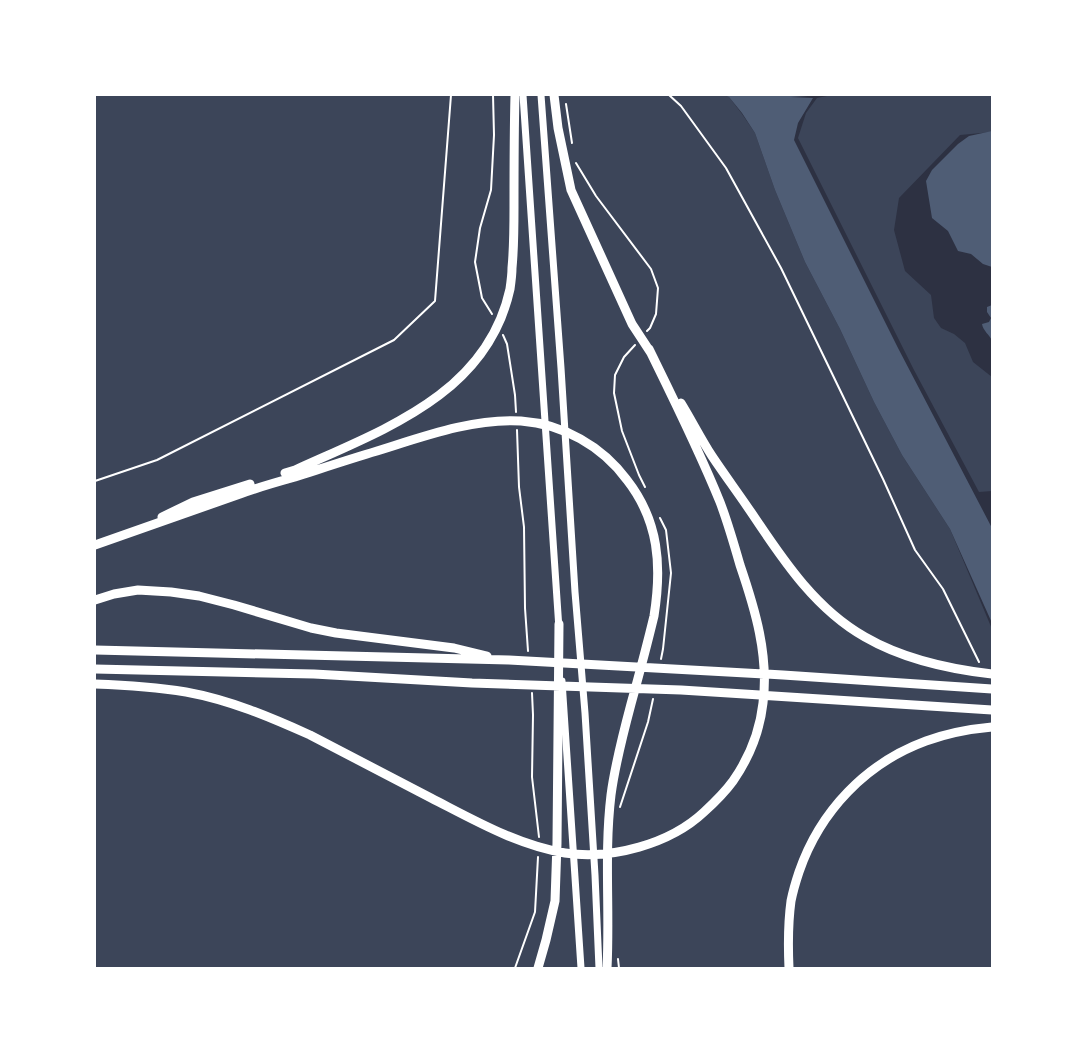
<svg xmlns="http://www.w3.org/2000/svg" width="1087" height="1063" viewBox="0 0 1087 1063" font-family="Jost,sans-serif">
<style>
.green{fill:#3c4559}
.water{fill:#4f5d75}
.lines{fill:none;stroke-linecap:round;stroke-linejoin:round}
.path{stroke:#fff;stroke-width:2}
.primary{stroke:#fff;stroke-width:7}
.motorway{stroke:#fff;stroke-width:9}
</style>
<rect width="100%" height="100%" fill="#2d3142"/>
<path class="green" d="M 95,95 L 724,95 L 729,97 L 742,114 L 755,133 L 775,190 L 805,262 L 840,329 L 874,402 L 902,455 L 950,529 L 992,629 L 992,968 L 95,968 Z
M 832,95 L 992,95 L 992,132 L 960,135 L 899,198 L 894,230 L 905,271 L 931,295 L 934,318 L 941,328 L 954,334 L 965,343 L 973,362 L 992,377 L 992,491 L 979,492 L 914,370 L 798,138 L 806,113 L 817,98 Z"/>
<path class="water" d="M 724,95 L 825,95 L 791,97 L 813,98 L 798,123 L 794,140 L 898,348 L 992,528 L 992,623 L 950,529 L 902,455 L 874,402 L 840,329 L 805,262 L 775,190 L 755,133 L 742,113 L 729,97 Z
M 992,131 L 992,267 L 983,264 L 971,254 L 958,251 L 948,231 L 932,218 L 926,181 L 932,170 L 958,144 L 969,136 Z
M 992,305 L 992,341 C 990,335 983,331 982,324 L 989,322 L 991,318 L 987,312 L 987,307 Z"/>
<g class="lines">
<path class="path" d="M 669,95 L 681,106 L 726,168 L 781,268 L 883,479 L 915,550 L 943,589 L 979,662
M 566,104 L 572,143
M 576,163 L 596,196 L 651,269 L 658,288 L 656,314 L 650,328 L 647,331
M 492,314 L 482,298 L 475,262 L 480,228 L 491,190 L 494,135 L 493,95
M 503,335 L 507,344 L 515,395 L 516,412
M 635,345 L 624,357 L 615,375 L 614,393 L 622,431 L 639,475 L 645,487
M 517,430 L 519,487 L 524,527 L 525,608 L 528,651
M 95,481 L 157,460 L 394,340 L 435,301 L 451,95
M 660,518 L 666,530 L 671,573 L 663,649 L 661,659
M 532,693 L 533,715 L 532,777 L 539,837
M 620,807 L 648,722 L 653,699
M 618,959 L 619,968
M 515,968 L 535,912 L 538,857"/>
<path class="primary" d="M 523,95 L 559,629
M 541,95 L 561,368 L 575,592 L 585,713 L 595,875 L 599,968
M 562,681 L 581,968"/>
<path class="motorway" d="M 554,95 L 558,128 L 571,190 L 632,324 L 651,353
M 681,403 C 692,421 701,439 712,456 C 726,477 741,497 755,518 C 785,563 817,610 865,637 C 903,659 948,669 992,674
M 285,473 L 295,470 C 382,430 487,395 510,289 C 511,282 512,275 512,268 C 514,247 514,228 514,207 C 514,170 514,132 515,95
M 162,517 L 193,502 L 250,484
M 95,545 C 144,528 192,511 240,494 C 259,487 277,482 295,477 C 323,468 350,459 377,451 C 422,437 473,418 521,421 C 563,424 602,446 627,480 C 659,521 662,566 654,616 C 647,645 639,675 631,704 C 623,734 615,764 611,795 C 604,853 610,911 607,968
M 95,600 L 114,594 L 138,590 L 171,592 L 199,596 L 234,605 L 311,628 L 336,633 L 454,648 L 487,656
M 95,650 L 509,660 L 783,675 L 992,689
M 95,669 L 314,674 L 472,683 L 681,690 L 992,710
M 95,684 C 125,685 156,687 186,692 C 230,700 270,717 310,735 C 350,756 391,777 431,798 C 474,820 517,845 565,853 C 611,860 670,844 704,812 C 715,802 725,792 733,781 C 749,758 760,730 763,703 C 769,655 755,609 740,565 C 734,544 728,523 720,502 C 699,450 674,400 649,349
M 538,968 L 546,940 L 555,901 L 557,843 L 559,624
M 789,968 C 788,946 788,923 791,901 C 793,891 796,881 799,872 C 820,811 866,763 926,741 C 948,733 970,729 992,727"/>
</g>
<rect width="1087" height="1063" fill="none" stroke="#ffffff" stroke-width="192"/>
</svg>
